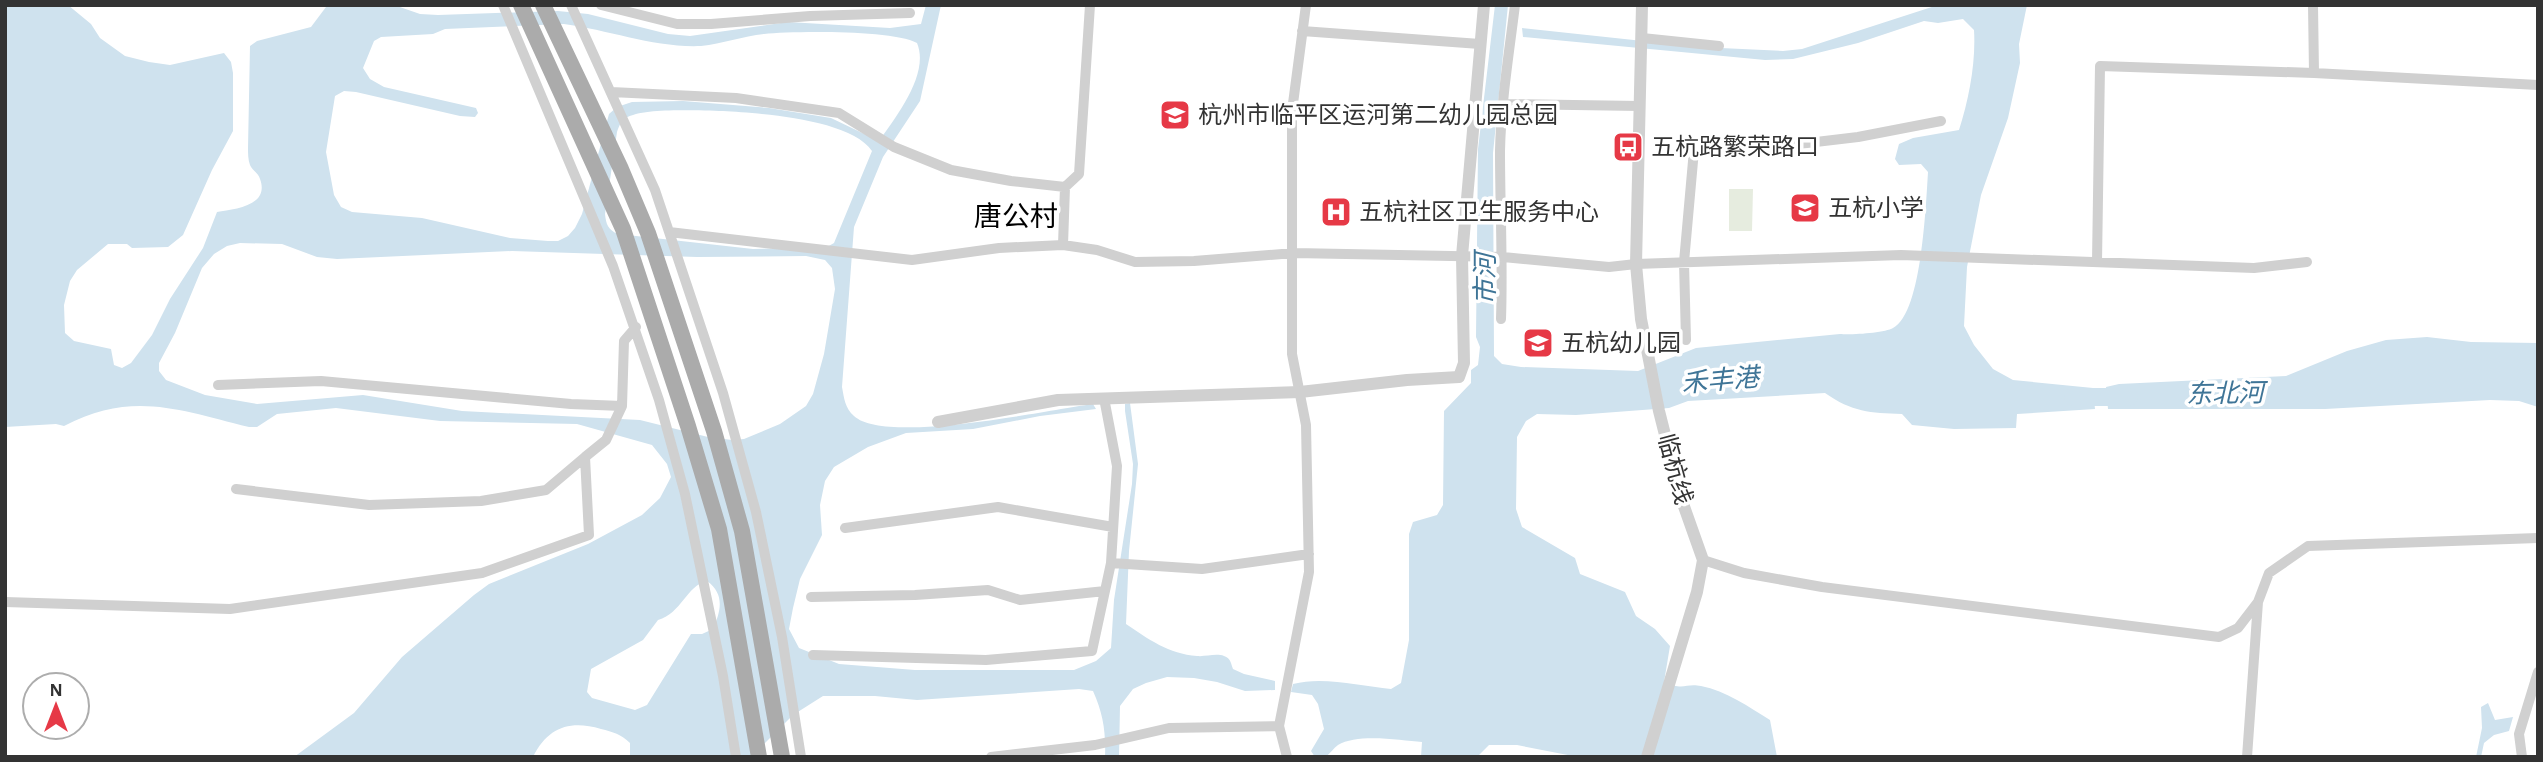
<svg xmlns="http://www.w3.org/2000/svg" width="2543" height="762" viewBox="0 0 2543 762" font-family="'Alegreya Sans','Noto Sans SC',sans-serif">
<style>
.green{fill:#e6ecdf}
.water{fill:#cfe2ee;fill-rule:evenodd}
.lines{fill:none;stroke-linecap:round;stroke-linejoin:round}
.river{stroke:#cfe2ee;stroke-width:18}
.minor{stroke:#d0d0d0;stroke-width:10}
.tertiary{stroke:#d0d0d0;stroke-width:12}
.primary{stroke:#ababab;stroke-width:16}
.labels{text-anchor:middle;stroke-width:7;stroke-linejoin:round;paint-order:stroke}
.poi-label{font-size:24px;fill:#333;stroke:#fff;text-anchor:start}
.street-label{font-size:24px;fill:#333;stroke:#fff}
.water-label{font-size:26px;font-style:italic;fill:#3f7597;stroke:#fff}
.quarter-label{font-size:28px;fill:#000;stroke:#fff}
</style>
<rect width="100%" height="100%" fill="#fff"/>
<path class="green" d="M 1729,189 L 1753,189 L 1752,231 L 1729,231 Z"/>
<path class="water" d="M 5,5 L 68,5 L 91,24 L 100,38 L 125,56 L 149,62 L 170,65 L 224,53 L 231,62 L 233,73 L 233,131 L 212,170 L 183,235 L 168,247 L 132,248 L 127,244 L 108,244 L 77,270 L 70,281 L 64,305 L 65,333 L 74,341 L 111,349 L 114,365 L 122,368 L 131,363 L 152,335 L 170,299 L 203,248 L 217,212 C 234,209 270,206 260,179 C 259,174 252,170 250,165 C 248,160 248,153 248,148 L 250,46 L 257,41 L 311,27 L 326,7 L 394,5 L 420,14 L 438,15 L 558,11 L 588,14 L 668,34 L 690,36 L 788,22 L 890,28 L 921,24 L 926,5 L 941,5 L 920,101 L 883,157 L 854,227 L 842,387 C 844,398 845,408 854,416 C 885,445 1048,410 1093,404 L 1096,409 L 1040,416 L 973,429 L 906,433 L 868,447 L 834,467 L 825,481 L 820,505 L 822,535 L 800,579 L 793,608 L 789,629 L 799,648 L 839,664 L 915,670 L 1074,670 L 1096,661 L 1111,648 L 1114,600 L 1132,484 L 1133,464 L 1125,411 L 1125,404 L 1130,403 L 1138,464 L 1129,551 L 1126,624 C 1148,639 1169,654 1197,656 C 1205,657 1216,653 1224,656 C 1231,658 1231,664 1233,669 L 1244,674 L 1275,681 L 1275,690 L 1245,691 L 1217,682 L 1194,678 L 1167,677 L 1146,683 L 1133,689 L 1120,706 L 1119,757 L 1105,757 C 1106,732 1103,713 1093,691 L 1079,689 L 917,700 L 875,696 L 823,696 L 793,715 L 751,757 L 630,757 L 630,743 C 621,734 613,732 601,729 C 570,720 548,727 533,757 L 294,757 L 354,713 L 402,657 L 474,595 L 489,584 L 588,544 L 642,515 L 660,498 L 671,477 L 667,464 L 652,445 L 577,424 L 440,421 L 336,408 L 277,414 L 257,427 L 249,427 C 180,410 132,390 64,426 L 56,424 L 5,427 ZM 564,24 C 609,30 655,48 701,46 C 722,44 743,36 764,34 C 794,31 893,30 917,43 C 930,74 896,117 879,141 L 831,118 L 769,108 L 683,101 L 632,102 L 617,107 L 609,114 L 582,214 L 575,228 L 568,236 L 558,241 L 548,241 L 510,238 L 422,218 L 352,212 L 341,207 L 334,195 L 326,152 L 335,96 L 344,91 L 356,92 L 460,116 L 475,117 L 478,113 L 476,108 L 384,87 L 370,79 L 363,68 L 374,41 L 381,37 L 433,34 L 445,29 ZM 723,111 C 759,113 851,119 872,151 L 834,243 L 827,247 L 753,249 L 618,234 C 608,230 606,224 605,214 L 617,132 C 619,126 621,121 626,118 C 644,107 700,111 723,111 ZM 240,243 L 282,244 L 317,257 L 337,259 L 512,251 L 697,257 L 806,256 L 825,260 L 832,268 L 835,289 L 824,354 L 813,394 L 806,406 L 780,424 L 744,439 L 732,440 L 708,437 L 640,420 L 462,411 L 363,395 L 257,404 L 205,395 L 166,380 L 159,371 L 159,363 L 175,333 L 202,268 L 214,254 L 227,246 ZM 707,581 C 725,594 721,611 713,629 L 702,634 L 691,634 L 647,705 L 635,710 L 592,698 L 587,692 L 591,669 L 643,640 L 658,620 C 682,613 686,586 707,581 Z
M 1495,5 L 1508,5 L 1493,153 L 1494,356 L 1502,364 L 1521,367 L 1638,371 L 1696,348 L 1840,334 C 1851,335 1885,333 1893,328 C 1922,313 1926,203 1928,172 L 1921,164 L 1899,165 L 1895,159 L 1899,144 L 1913,138 L 1959,130 C 1969,99 1976,62 1974,30 L 1963,19 L 1938,23 L 1924,21 L 1858,43 L 1793,59 L 1765,60 L 1523,37 L 1522,28 L 1699,47 L 1783,51 L 1802,49 L 1938,5 L 2027,5 L 2019,44 L 2020,63 L 2008,118 L 1981,195 L 1967,267 L 1964,326 L 1974,345 L 1993,369 L 2013,380 L 2093,388 L 2095,409 L 2017,414 L 2016,428 L 1954,429 L 1912,425 L 1902,414 C 1870,413 1852,412 1825,393 L 1688,401 L 1669,408 L 1576,415 L 1537,414 L 1526,421 L 1517,437 L 1516,509 L 1522,527 L 1575,558 L 1580,574 L 1625,592 L 1636,616 L 1655,629 L 1670,646 L 1664,682 C 1684,691 1685,683 1701,686 C 1726,691 1749,707 1770,720 L 1777,757 L 1578,757 L 1517,745 L 1489,745 L 1477,757 L 1421,757 L 1422,742 C 1400,740 1357,733 1338,745 C 1334,748 1330,753 1326,757 L 1315,757 L 1311,751 L 1324,729 L 1318,704 L 1312,695 L 1291,692 L 1293,684 C 1323,676 1360,686 1391,689 L 1401,683 L 1409,640 L 1409,534 L 1413,522 L 1437,515 L 1443,505 L 1444,411 L 1471,383 L 1471,370 L 1478,365 L 1480,347 L 1476,337 L 1478,149 Z
M 2427,337 L 2471,342 L 2538,343 L 2538,407 L 2519,401 L 2490,400 L 2325,409 L 2108,409 L 2106,387 L 2119,384 L 2286,376 L 2347,351 L 2386,340 Z
M 2488,703 L 2495,720 L 2513,717 L 2509,731 L 2494,735 L 2484,743 L 2481,757 L 2476,757 L 2482,728 L 2481,707 Z"/>
<g class="lines">
<path class="river" d="M 2073,397 L 2129,397"/>
<path class="minor" d="M 503,5 L 613,266 L 659,400 L 685,494 L 723,676 L 736,757
M 571,5 L 655,190 L 723,393 L 756,512 L 782,637 L 801,757
M 601,5 L 677,24 L 711,24 L 810,16 L 910,13
M 2313,5 L 2314,73
M 1302,31 L 1480,44
M 1642,38 L 1719,46
M 611,92 L 736,98 L 839,113 L 894,147 L 951,170 L 1011,181 L 1065,187 L 1079,174 L 1090,5
M 1503,104 L 1640,106
M 1065,187 L 1063,245 L 1097,250 L 1135,262 L 1194,261 L 1294,253 L 1503,257 L 1609,267 L 1636,264 L 1901,255 L 2254,268 L 2307,262
M 669,232 L 912,260 L 999,248 L 1063,245
M 2097,262 L 2100,66 L 2314,73 L 2538,85
M 1501,319 C 1503,263 1500,207 1500,151 C 1501,102 1509,54 1515,5
M 1686,340 L 1684,262 L 1694,150 L 1773,147 L 1858,137 L 1941,121
M 218,385 L 321,381 L 571,404 L 622,406
M 236,489 L 369,505 L 481,501 L 546,490 L 585,457
M 845,528 L 998,507 L 1113,527
M 1703,560 L 1744,573 L 1822,587 L 2219,637 L 2238,628 L 2258,602 L 2269,573 L 2308,546 L 2538,538
M 1111,563 L 1202,569 L 1309,554
M 811,597 L 915,595 L 988,590 L 1020,600 L 1105,591
M 5,602 L 230,609 L 482,573 L 589,535 L 585,457 L 606,440 L 622,406 L 624,341 L 636,327
M 813,655 L 986,660 L 1092,651 L 1111,563 L 1117,466 L 1104,398
M 991,757 L 1095,745 L 1169,728 L 1279,726
M 1287,757 L 1279,726 L 1309,572 L 1306,425 L 1292,354 L 1292,111 L 1306,5
M 2247,757 L 2258,602
M 2522,757 L 2519,734 L 2538,672"/>
<path class="tertiary" d="M 1642,5 L 1636,264 L 1641,319 L 1659,411 L 1681,498 L 1703,560 L 1697,592 L 1647,757
M 938,422 L 1058,400 L 1300,392 L 1407,380 L 1459,377 L 1464,363 L 1462,256 L 1484,5"/>
<path class="primary" d="M 521,5 L 623,229 L 688,426 L 719,529 L 759,757
M 543,5 L 621,169 L 648,233 L 714,431 L 742,531 L 782,757"/>
</g>
<defs>
<g id="school-square" transform="scale(1.575)"><rect x="-9" y="-9" width="18" height="18" rx="4" fill="#e63946" stroke="#fff"/><path d="M0-5L7-2L0 1L-7-2ZM-4 1L0 2.5L4 1V4Q0 6-4 4Z" fill="#fff"/></g>
<g id="bus-square" transform="scale(1.575)"><rect x="-9" y="-9" width="18" height="18" rx="4" fill="#e63946" stroke="#fff"/><path d="M-5-6H5V4H4V6H2V4H-2V6H-4V4H-5ZM-3.5-4V0h7V-4ZM-3.5 1.2v1.5H-2V1.2ZM2 1.2v1.5H3.5V1.2Z" fill="#fff"/></g>
<g id="hospital-square" transform="scale(1.575)"><rect x="-9" y="-9" width="18" height="18" rx="4" fill="#e63946" stroke="#fff"/><path d="M-5-5h3v3.5h4V-5h3V5h-3V1.5h-4V5h-3Z" fill="#fff"/></g>
</defs>
<g fill-rule="evenodd">
<use href="#school-square" x="1175" y="115"/>
<use href="#bus-square" x="1628" y="147"/>
<use href="#school-square" x="1805" y="208"/>
<use href="#hospital-square" x="1336" y="212"/>
<use href="#school-square" x="1538" y="343"/>
</g>
<g class="labels">
<g class="poi-label">
<text x="1198" y="123">杭州市临平区运河第二幼儿园总园</text>
<text x="1651" y="155">五杭路繁荣路口</text>
<text x="1828" y="216">五杭小学</text>
<text x="1359" y="220">五杭社区卫生服务中心</text>
<text x="1561" y="351">五杭幼儿园</text>
</g>
<g class="street-label">
<text transform="translate(1675 469) rotate(75)" y="8">临杭线</text>
</g>
<g class="water-label">
<text transform="translate(1485 279) rotate(-90)" y="9">市河</text>
<text transform="translate(1720 380) rotate(-5)" y="9">禾丰港</text>
<text transform="translate(2225 393) rotate(-1)" y="9">东北河</text>
</g>
<g class="quarter-label">
<text x="1016" y="226">唐公村</text>
</g>
</g>
<rect width="2543" height="762" fill="none" stroke="#333333" stroke-width="14"/>
<g transform="translate(56 706)"><circle r="33" fill="#ffffff" stroke="#adadad" stroke-width="2"/>
<path d="M0-5L12 26L0 18L-12 26Z" fill="#e63946"/>
<text y="-10" font-size="19" font-weight="bold" text-anchor="middle" fill="#333333">N</text>
</g>
</svg>
